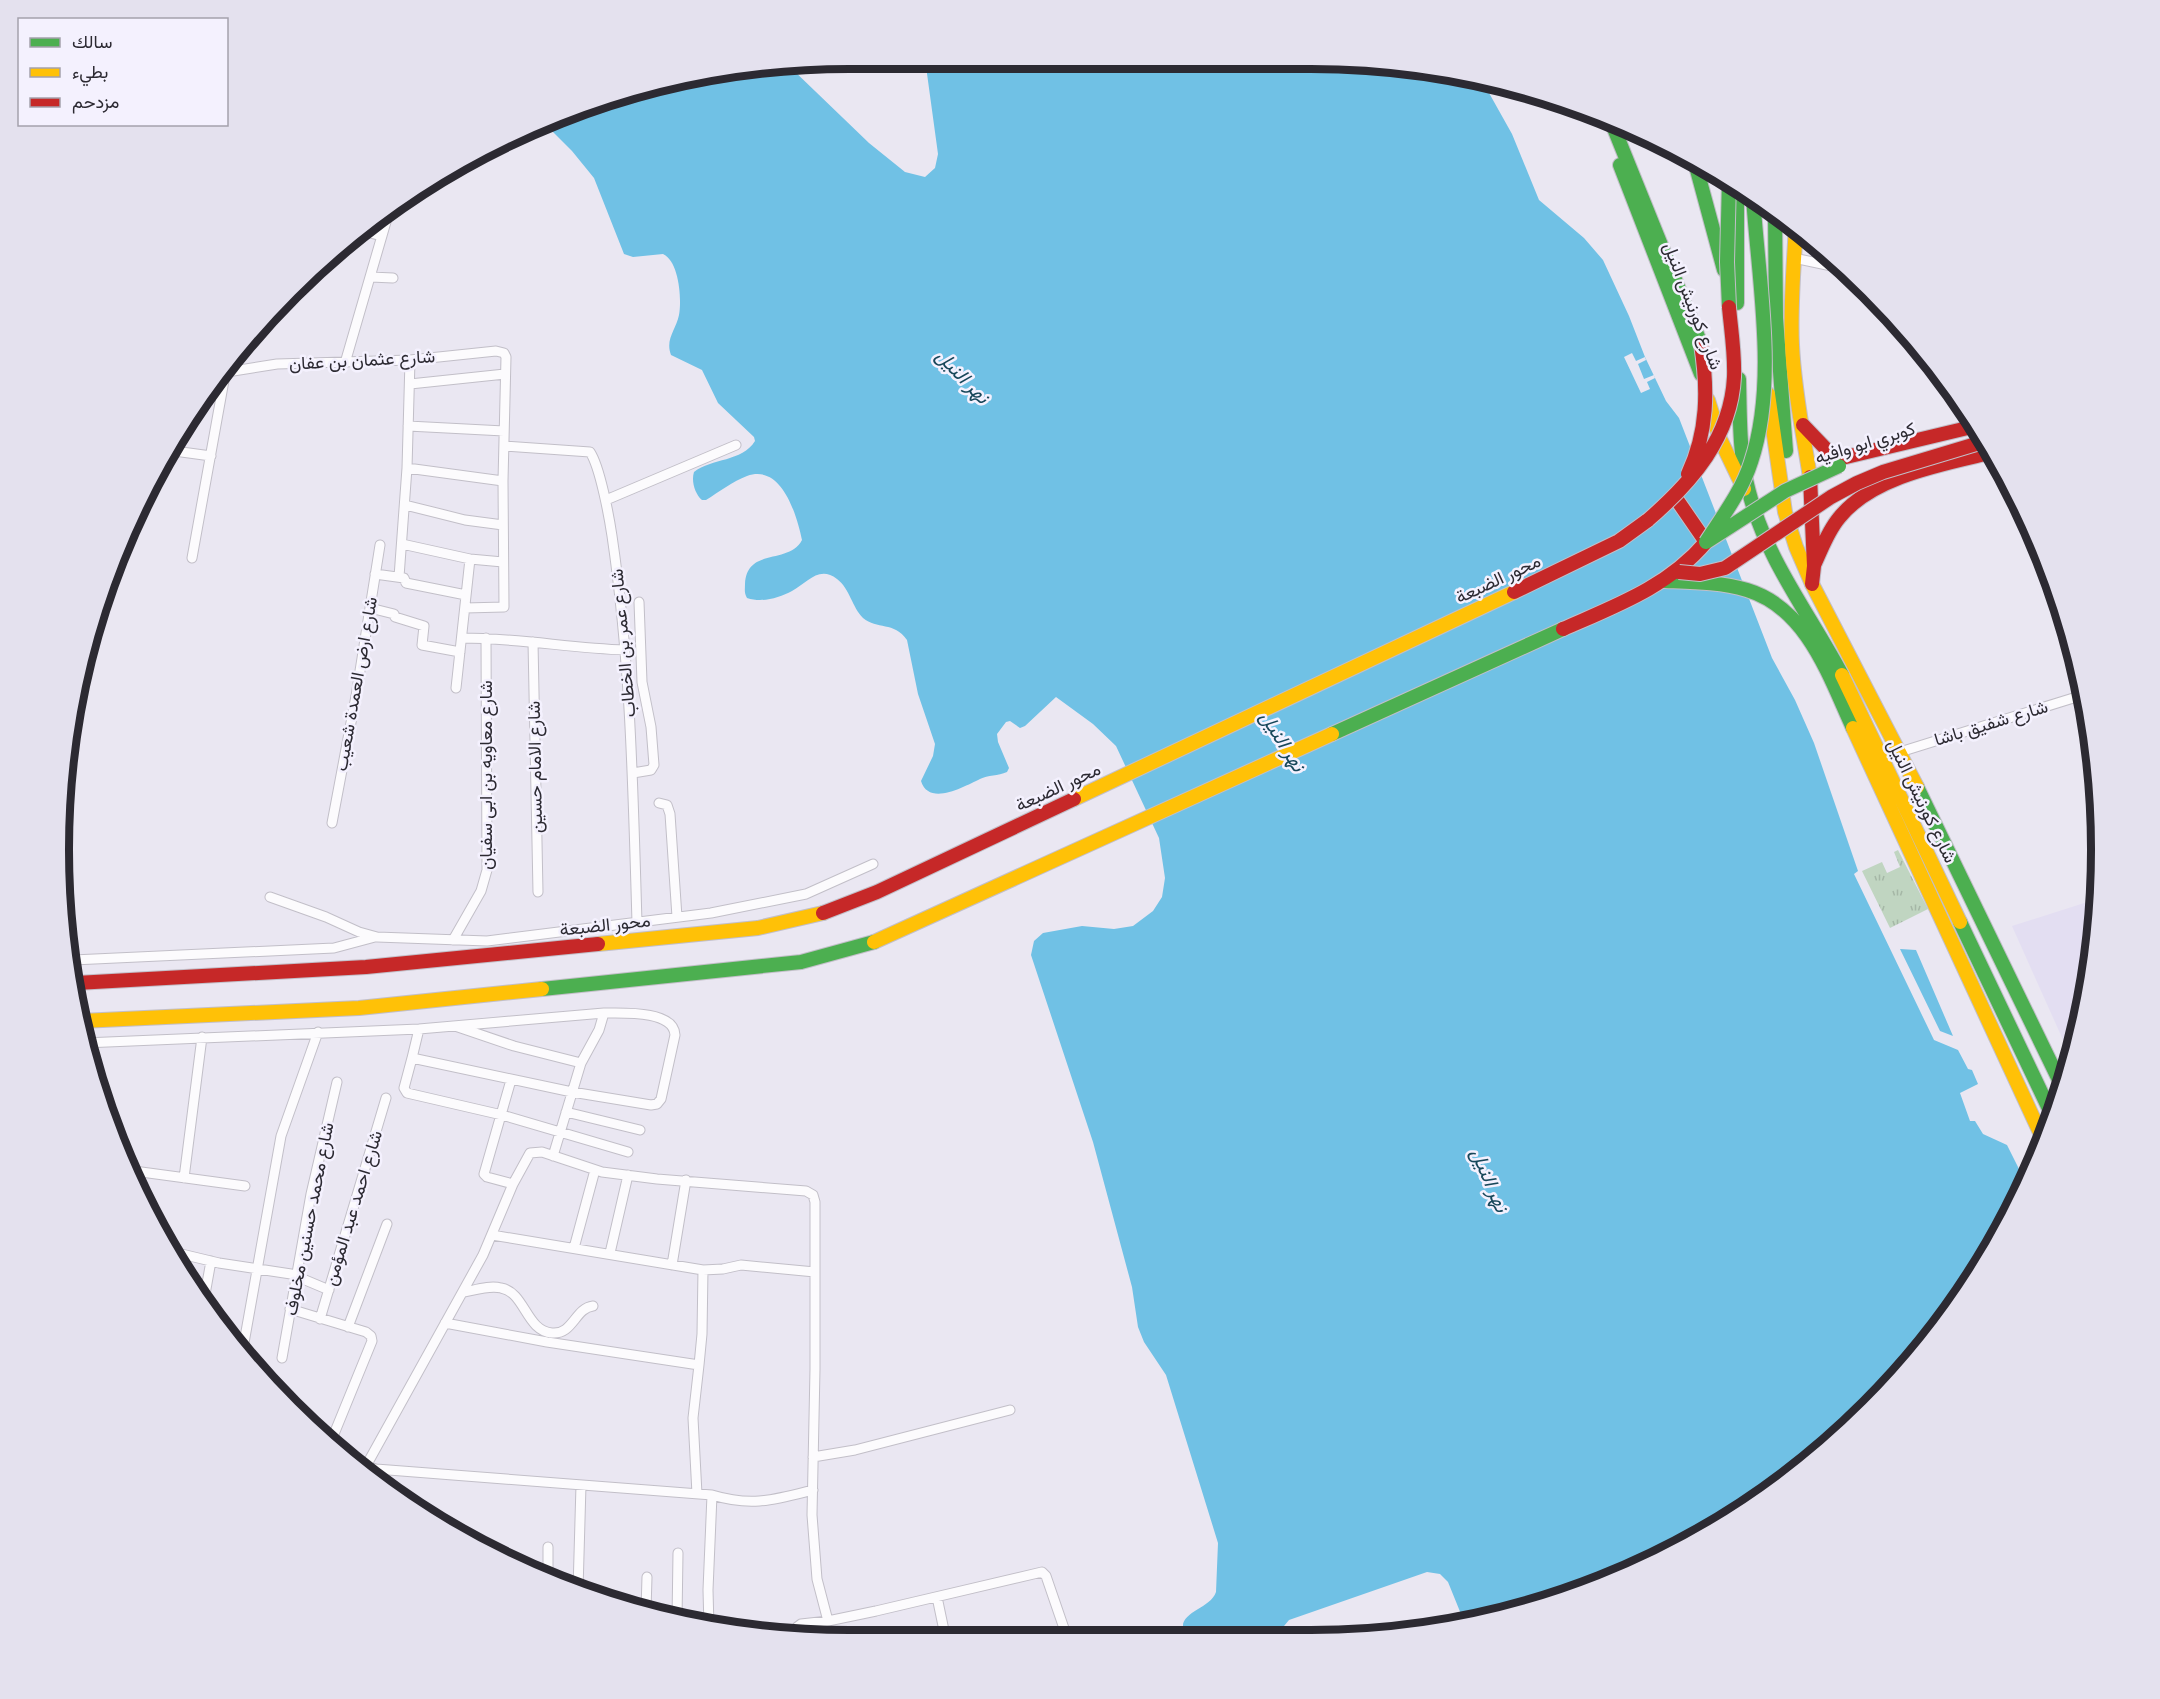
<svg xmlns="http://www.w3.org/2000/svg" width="2160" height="1699" viewBox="0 0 2160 1699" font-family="'Golos Text',Vazirmatn,sans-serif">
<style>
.built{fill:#e3def2}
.grass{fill:url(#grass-tufts)}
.water{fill:#70c1e5}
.pier{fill:#eae7f2}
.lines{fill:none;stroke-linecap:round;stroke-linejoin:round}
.street-casing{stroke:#c2bfc8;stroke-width:11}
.fast-casing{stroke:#c2bfc8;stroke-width:16}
.slow-casing{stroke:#c2bfc8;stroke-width:16}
.jam-casing{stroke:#c2bfc8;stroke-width:16}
.street{stroke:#fcfbfd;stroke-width:9}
.fast{stroke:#4caf50;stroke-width:14}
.slow{stroke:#ffc107;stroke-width:14}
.jam{stroke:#c62828;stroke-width:14}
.fast-bridge-casing{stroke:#c2bfc8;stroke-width:16;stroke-linecap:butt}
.jam-bridge-casing{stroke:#c2bfc8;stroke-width:16;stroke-linecap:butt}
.fast-bridge{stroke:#4caf50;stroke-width:14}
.jam-bridge{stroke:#c62828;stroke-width:14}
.labels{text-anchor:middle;stroke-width:5;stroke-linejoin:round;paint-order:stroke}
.street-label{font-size:18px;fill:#2c2a32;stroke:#f4f1fe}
.water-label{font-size:20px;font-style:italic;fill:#17475a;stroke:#f4f1fe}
.rim{fill:none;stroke:#2c2a32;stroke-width:8}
</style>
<defs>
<pattern id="grass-tufts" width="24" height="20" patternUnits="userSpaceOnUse" patternTransform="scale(1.5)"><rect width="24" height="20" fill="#c0d5c1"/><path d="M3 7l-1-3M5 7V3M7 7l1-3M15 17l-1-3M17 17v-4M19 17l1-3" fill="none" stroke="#a5b7a6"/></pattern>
</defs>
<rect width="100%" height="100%" fill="#eae7f2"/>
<path class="built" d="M 2100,898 L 2075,1054 L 2072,1060 L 2012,926 Z"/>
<path class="grass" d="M 1898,850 L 1928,909 L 1890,928 L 1862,871 L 1882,862 L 1887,873 L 1900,867 L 1894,852 Z"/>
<path class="water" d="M 925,59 L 1362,60 L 1484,84 L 1512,134 L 1539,200 L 1584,238 L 1603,260 L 1629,316 L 1645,357 L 1666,401 L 1679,418 L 1772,658 L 1795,700 L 1814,743 L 1858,871 L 1854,874 L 1934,1040 L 1958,1050 L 1968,1069 L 1972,1070 L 1978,1084 L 1960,1093 L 1970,1121 L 1975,1121 L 1983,1134 L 2007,1145 L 2026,1183 L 2020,1199 L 1938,1331 L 1832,1444 L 1706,1534 L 1564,1599 L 1463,1619 L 1448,1582 L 1440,1574 L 1427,1572 L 1289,1620 L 1284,1626 L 1280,1639 L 1238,1639 L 1231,1637 L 1225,1639 L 1188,1639 C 1169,1612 1209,1612 1216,1592 L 1218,1543 L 1166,1375 L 1144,1342 L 1138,1327 L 1132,1287 L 1093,1142 L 1031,955 L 1034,941 L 1043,933 L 1082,926 L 1114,929 L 1133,926 L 1153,911 L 1162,897 L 1165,878 L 1159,838 L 1116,746 L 1093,724 L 1056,697 L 1025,726 L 1020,728 L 1010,721 L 1006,722 L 997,734 L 998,742 L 1009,768 L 1007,772 C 998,776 988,775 980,779 C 965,786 929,807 921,781 L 933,756 L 935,744 L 918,694 L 907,640 C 894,621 877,630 863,618 C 852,607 850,589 837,579 C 819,565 807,583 792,591 C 779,598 762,603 747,598 C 744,593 745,590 745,584 C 747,547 789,565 802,540 C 797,516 782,463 747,476 C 733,481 719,492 706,500 L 702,500 C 695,494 691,481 694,472 C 712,458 742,462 755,441 L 754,437 L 718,403 L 702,370 L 671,355 C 665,339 676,330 679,315 C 682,299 679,261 663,254 L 633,257 L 624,254 L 594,178 L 572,151 L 547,126 L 644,86 L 789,66 L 869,143 L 905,172 L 925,177 L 935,168 L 938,154 Z
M 1900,949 L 1916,950 L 1953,1036 L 1940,1031 Z"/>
<path class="pier" d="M 1632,353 L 1636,361 L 1645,357 L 1646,360 L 1638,364 L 1644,379 L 1654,375 L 1655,378 L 1647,382 L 1650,389 L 1641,393 L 1624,357 Z"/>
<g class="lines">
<g class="street-casing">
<path id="street" d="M 366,232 L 382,236
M 1794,258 L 1841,268
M 371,277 L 393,278
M 345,363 L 388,215
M 227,372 L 277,364 L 410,360 L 496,351 L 504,353 L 506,357 L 503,481 L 504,607 L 465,608
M 410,384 L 505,374
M 408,426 L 504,431
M 504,446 L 590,452 C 600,467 609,516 612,536 C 631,664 633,793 637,922
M 167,450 L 211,456
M 407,468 L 503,481
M 606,500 L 736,445
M 405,505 L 465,520 L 503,525
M 402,544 L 470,559 L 503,562
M 192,558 L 225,375
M 375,574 L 404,578 L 406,583 L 466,595
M 399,577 L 407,468 L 410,360
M 370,608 L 394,614 L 395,617 L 424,626 L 422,645 L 460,652
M 462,638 C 517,638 570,648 625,650
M 533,642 L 538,892
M 456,688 L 470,559
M 1900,752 L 2083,695
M 633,773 L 651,770 L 654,765 L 651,727 L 642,682 L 639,602
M 659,803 L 667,805 L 670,814 L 677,917
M 332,823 L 356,696 L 380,545
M 270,897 L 326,917 L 359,932 L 377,937 L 487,941 L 711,913 L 806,894 L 873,864
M 453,940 L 481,891 L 487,870 L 486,638
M 73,960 L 334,948 L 375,937
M 455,1026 L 514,1046 L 581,1063
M 84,1043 L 419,1029 L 604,1013 C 622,1013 674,1010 675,1035 L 661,1099 L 657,1104 L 651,1105 L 572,1092 L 412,1058 L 419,1029
M 412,1058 L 404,1088 L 407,1093 L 502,1115 L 628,1152
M 511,1080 L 484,1174 L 487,1177 L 513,1184
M 566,1112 L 640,1130
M 553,1156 L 581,1063 L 599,1030 L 604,1013
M 134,1171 L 245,1186
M 184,1178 L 202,1037
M 492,1235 L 703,1270 L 723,1269 L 741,1265 L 815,1272
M 574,1248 L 595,1170
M 169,1251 L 219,1263 L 291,1274 L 329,1290
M 610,1253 L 628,1175
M 672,1265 L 686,1180
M 464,1292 C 475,1290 490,1285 501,1288 C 525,1292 526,1331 552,1333 C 573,1335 575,1308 593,1306
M 204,1300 L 211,1261
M 290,1309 L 366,1332 L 371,1336 L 372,1341 L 332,1439
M 320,1319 L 386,1098
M 445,1323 L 547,1342 L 699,1365 L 693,1418 L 697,1494
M 348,1327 L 387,1224
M 242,1354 L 281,1136 L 318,1032
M 282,1358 L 311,1194 L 337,1082
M 699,1365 L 702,1334 L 703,1270
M 813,1457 L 855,1450 L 1010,1410
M 362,1465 L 376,1469 L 712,1495 C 752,1507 773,1500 813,1490
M 366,1466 L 483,1255 L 513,1184 L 530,1153 L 542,1152 L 602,1172 L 657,1179 L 806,1191 L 813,1195 L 815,1202 L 815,1369 L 812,1515 L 817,1579 L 828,1621
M 548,1580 L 548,1547
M 578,1590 L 581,1485
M 937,1597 L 946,1640
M 646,1610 L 647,1577
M 677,1620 L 678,1553
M 709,1627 L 708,1590 L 712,1495
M 798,1635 L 797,1627 L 801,1624 L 828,1621 L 876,1611 L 1042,1572 L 1046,1576 L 1068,1640"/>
</g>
<g class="fast-casing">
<path id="fast" d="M 1611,121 L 1701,344
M 1694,159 L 1724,270
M 1620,165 L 1701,374
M 1737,202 L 1737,303
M 1775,211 L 1776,318 L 1786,451
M 1739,379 C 1740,417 1739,456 1749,492 C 1766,559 1810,615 1842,675
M 1665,581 C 1693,582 1720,582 1747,590 C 1807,608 1829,676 1853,728
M 1332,734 L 1563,629
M 1917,787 L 2062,1086
M 1960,922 L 2052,1115
M 542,989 L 801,962 L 874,942"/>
</g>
<g class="slow-casing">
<path id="slow" d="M 1796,225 C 1794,265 1790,305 1792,345 C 1794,389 1803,433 1810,477
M 1768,394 L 1785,512 L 1796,547 L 1812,584 L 1917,787
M 1708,400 L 1720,439 L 1744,489
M 1842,675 L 1960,922
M 1853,728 L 2043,1139
M 1074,799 L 1514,592
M 874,942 L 1332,734
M 598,944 L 758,928 L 823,913
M 81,1021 L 359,1008 L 542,989"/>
</g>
<g class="jam-casing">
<path id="jam" d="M 1803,425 L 1827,450 L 1846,457 L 1976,426
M 1810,477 L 1814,566 L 1812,584
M 1815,563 C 1822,548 1828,531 1839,518 C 1872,476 1944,464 1994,452
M 1514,592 L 1619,541 L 1648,520
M 1563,629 C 1615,606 1668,587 1706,542 L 1675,497
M 823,913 L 877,892 L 1074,799
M 76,983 L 366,967 L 598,944"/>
</g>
<use href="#street" class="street"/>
<use href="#fast" class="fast"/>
<use href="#slow" class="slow"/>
<use href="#jam" class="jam"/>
<g class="fast-bridge-casing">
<path id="fast-bridge" d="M 1729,180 L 1727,262 L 1729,307
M 1708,541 L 1785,491 L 1839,466
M 1706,542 C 1722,517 1742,491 1751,462 C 1778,382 1758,279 1753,196"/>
</g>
<g class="jam-bridge-casing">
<path id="jam-bridge" d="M 1688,474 C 1708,432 1708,389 1701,344
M 1648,520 C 1692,482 1731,437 1734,377 C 1735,353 1731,330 1729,307
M 1679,572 L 1700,574 L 1725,568 L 1831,497 L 1857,483 L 1883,472 L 1986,441"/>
</g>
<use href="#fast-bridge" class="fast-bridge"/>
<use href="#jam-bridge" class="jam-bridge"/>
</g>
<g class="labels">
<g class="street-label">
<text transform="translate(1693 306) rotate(69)" y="6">شارع كورنيش النيل</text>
<text transform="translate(362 360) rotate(-3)" y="6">شارع عثمان بن عفان</text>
<text transform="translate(1865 443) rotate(-17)" y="6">كوبري ابو وافيه</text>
<text transform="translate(1498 579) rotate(-25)" y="6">محور الضبعة</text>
<text transform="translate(623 643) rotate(-95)" y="6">شارع عمر بن الخطاب</text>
<text transform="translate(356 684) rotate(-80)" y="6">شارع ارض العمدة شعيب</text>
<text transform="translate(1991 723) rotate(-17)" y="6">شارع شفيق باشا</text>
<text transform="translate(535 767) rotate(-91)" y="6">شارع الامام حسين</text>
<text transform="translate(486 775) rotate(-90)" y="6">شارع معاويه بن ابى سفيان</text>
<text transform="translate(1058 787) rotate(-25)" y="6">محور الضبعة</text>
<text transform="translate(1922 801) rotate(64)" y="6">شارع كورنيش النيل</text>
<text transform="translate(605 925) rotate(-6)" y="6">محور الضبعة</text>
<text transform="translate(353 1208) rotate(-73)" y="6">شارع احمد عبد المؤمن</text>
<text transform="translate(309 1219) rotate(-79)" y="6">شارع محمد حسنين مخلوف</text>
</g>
<g class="water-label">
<text transform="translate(963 376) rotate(46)" y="7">نهر النيل</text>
<text transform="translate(1283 741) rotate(58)" y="7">نهر النيل</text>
<text transform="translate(1490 1180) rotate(67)" y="7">نهر النيل</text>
</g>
</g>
<path d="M0 0H2160V1699H0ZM849 69H1311A780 780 0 0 1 2091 849V850A780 780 0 0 1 1311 1630H849A780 780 0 0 1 69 850V849A780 780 0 0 1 849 69Z" fill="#e4e1ee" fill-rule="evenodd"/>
<path class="rim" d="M849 69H1311A780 780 0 0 1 2091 849V850A780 780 0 0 1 1311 1630H849A780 780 0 0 1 69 850V849A780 780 0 0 1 849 69Z"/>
<rect x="18" y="18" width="210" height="108" fill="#f4f1fe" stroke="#a4a1ac" stroke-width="1.5"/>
<rect x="30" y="38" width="30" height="9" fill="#4caf50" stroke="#a4a1ac" stroke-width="1.5"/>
<text x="72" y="48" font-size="18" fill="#2c2a32">سالك</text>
<rect x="30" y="68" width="30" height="9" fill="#ffc107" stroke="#a4a1ac" stroke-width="1.5"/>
<text x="72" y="78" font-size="18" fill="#2c2a32">بطيء</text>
<rect x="30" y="98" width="30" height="9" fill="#c62828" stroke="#a4a1ac" stroke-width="1.5"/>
<text x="72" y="108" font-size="18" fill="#2c2a32">مزدحم</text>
</svg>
